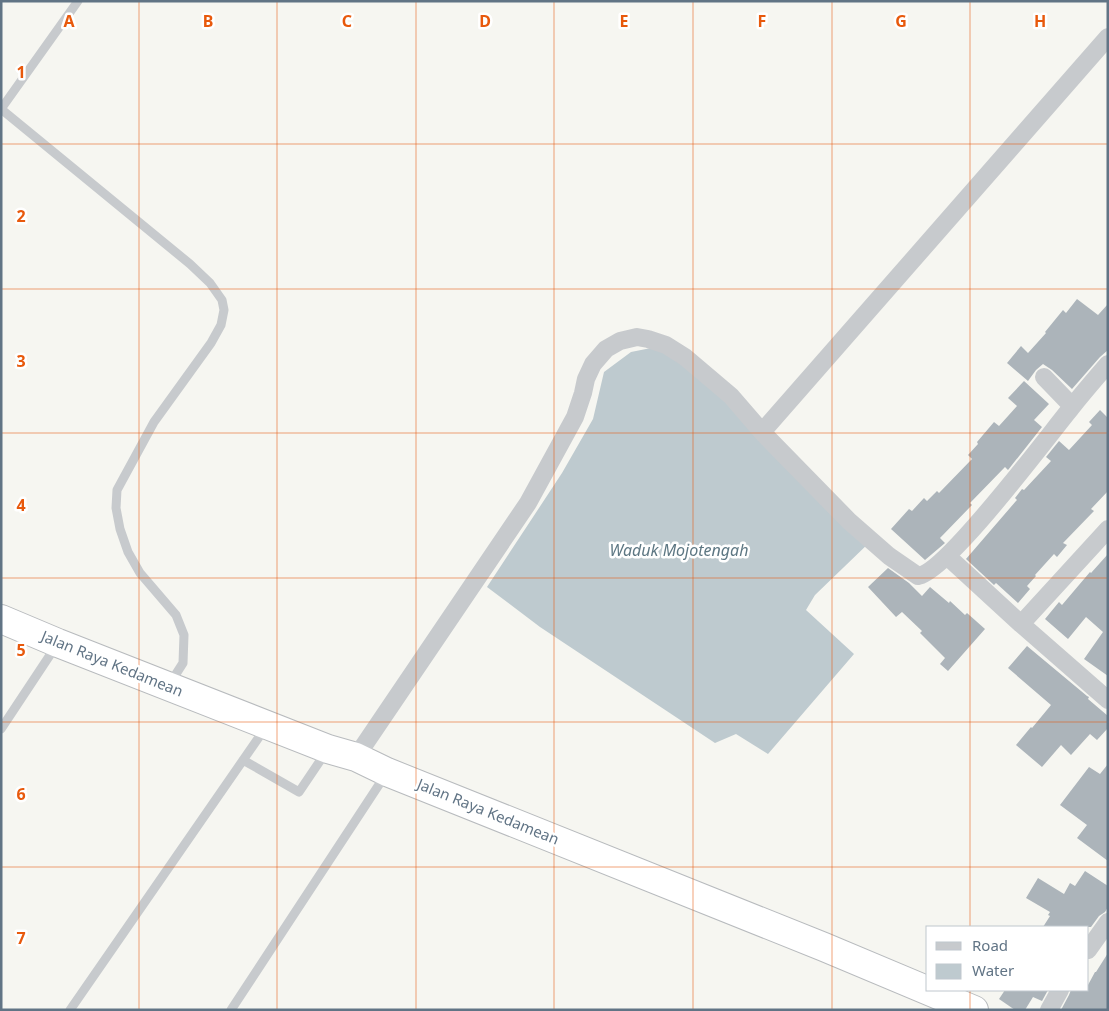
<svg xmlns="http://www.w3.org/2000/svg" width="1109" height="1011" viewBox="0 0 1109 1011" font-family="'Noto Sans',sans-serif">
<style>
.water{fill:#becacf}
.building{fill:#acb4ba}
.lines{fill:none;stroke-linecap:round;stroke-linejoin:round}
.trunk-casing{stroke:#b8bbbe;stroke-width:30}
.service{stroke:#c7cacd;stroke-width:9}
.minor{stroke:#c7cacd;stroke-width:18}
.trunk{stroke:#fff;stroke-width:28}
.grid{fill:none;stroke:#e8590c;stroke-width:1;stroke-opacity:0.55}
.labels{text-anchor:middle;stroke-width:5;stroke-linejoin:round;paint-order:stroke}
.street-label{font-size:15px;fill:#617485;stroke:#fff}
.water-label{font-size:16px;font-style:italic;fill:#5d7783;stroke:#fff}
.grid-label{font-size:16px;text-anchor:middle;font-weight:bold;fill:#e8590c;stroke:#fff;stroke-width:5;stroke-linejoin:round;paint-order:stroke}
</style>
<rect width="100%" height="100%" fill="#f6f6f1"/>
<path class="water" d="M 666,345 L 872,540 L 815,595 L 806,610 L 854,654 L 768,754 L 736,734 L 715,743 L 540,627 L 487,587 L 562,473 L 593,419 L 604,372 L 631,352 Z"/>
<path class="building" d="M 1077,299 L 1098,315 L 1108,304 L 1108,350 L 1100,357 L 1072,389 L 1052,370 L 1043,364 L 1036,370 L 1028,381 L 1007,363 L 1021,346 L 1028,353 L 1046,333 L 1045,332 L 1063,310 L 1066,313 Z
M 1024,381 L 1049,404 L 1034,420 L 1042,427 L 1008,470 L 1005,467 L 970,503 L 972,505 L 940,538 L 945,543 L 925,560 L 891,529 L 909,509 L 912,511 L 924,498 L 927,501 L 937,491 L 939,493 L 972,459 L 968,455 L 978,444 L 977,442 L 994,422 L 999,426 L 1017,406 L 1008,398 Z
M 1100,410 L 1108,418 L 1108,491 L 1091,509 L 1094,511 L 1063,543 L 1067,545 L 1057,557 L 1054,554 L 1035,575 L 1036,576 L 1027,586 L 1030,589 L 1018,603 L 996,583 L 994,585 L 966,559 L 1016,501 L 1017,500 L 1015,498 L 1022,489 L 1024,490 L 1051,461 L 1046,457 L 1059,441 L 1069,450 L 1092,425 L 1089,422 Z
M 1108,554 L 1108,676 L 1084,659 L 1103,632 L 1086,617 L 1068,639 L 1045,619 L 1059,602 L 1062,605 L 1090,572 L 1091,573 Z
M 888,568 L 909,583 L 922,596 L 930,587 L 949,603 L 950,601 L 965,615 L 967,613 L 985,629 L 948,671 L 940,664 L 945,658 L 920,633 L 922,631 L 902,612 L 896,617 L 868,587 Z
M 1027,646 L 1087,696 L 1089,697 L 1088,699 L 1108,716 L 1108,728 L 1097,740 L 1090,734 L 1071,755 L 1061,745 L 1042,767 L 1016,745 L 1031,727 L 1032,728 L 1051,705 L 1008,668 Z
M 1108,764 L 1108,861 L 1077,838 L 1087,825 L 1060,805 L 1089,767 L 1100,774 Z
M 1085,871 L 1108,886 L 1108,907 L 1105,912 L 1099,916 L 1091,927 L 1043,927 L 1050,916 L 1048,915 L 1050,912 L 1026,898 L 1038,878 L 1064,894 L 1070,883 L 1075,886 Z
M 1108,953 L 1108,1010 L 1061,1010 L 1069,995 L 1071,990 L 1088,990 L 1088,985 L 1095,972 L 1096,972 Z
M 1005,990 L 1048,990 L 1042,1001 L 1033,997 L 1025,1010 L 1015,1010 L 999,999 Z"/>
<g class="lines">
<g class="trunk-casing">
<path id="trunk" d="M 1,619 L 58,643 L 328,749 L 356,757 L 387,772 L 824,947 L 974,1010"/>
</g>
<path class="service" d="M 1,109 L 190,264 L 210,283 L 222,300 L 224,310 L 221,325 L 211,343 L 154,422 L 117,490 L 116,508 L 120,529 L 128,552 L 140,573 L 176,615 L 184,635 L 183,663 L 169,685
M 1,109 L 78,1
M 1,729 L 56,646
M 243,760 L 299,792 L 326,752
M 70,1010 L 266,727
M 231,1010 L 386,774"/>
<path class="minor" d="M 1044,377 L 1072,406
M 762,432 L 1108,37
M 947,556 L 1021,624 L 1108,700
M 1021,624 L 1108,529
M 356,757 L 528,503 L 575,417 L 583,393 L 586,379 L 593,364 L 606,349 L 620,341 L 637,337 L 648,339 L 666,345 L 685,357 L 731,396 L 762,432 L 849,521 L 889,556 L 918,576 C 947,572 1048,436 1071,408 C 1083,393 1095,379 1108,364
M 1088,950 L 1108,922
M 1049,1010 L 1060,990"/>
<use href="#trunk" class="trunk"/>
</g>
<path class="grid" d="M 139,1 L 139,1010M 277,1 L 277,1010M 416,1 L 416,1010M 554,1 L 554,1010M 693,1 L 693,1010M 832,1 L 832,1010M 970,1 L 970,927M 1,144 L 1108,144M 1,289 L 1108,289M 1,433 L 1108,433M 1,578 L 1108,578M 1,722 L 1108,722M 1,867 L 1108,867M 970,990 L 970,1010"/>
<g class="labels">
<g class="street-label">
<text transform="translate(112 664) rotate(22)" y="5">Jalan Raya Kedamean</text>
<text transform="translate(488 812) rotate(22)" y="5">Jalan Raya Kedamean</text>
</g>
<g class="water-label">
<text x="679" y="556">Waduk Mojotengah</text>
</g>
</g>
<g class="grid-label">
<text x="69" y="27">A</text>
<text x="208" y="27">B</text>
<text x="347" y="27">C</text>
<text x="485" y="27">D</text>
<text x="624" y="27">E</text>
<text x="762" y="27">F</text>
<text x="901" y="27">G</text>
<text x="1040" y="27">H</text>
<text x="21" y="78">1</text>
<text x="21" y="222">2</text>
<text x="21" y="367">3</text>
<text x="21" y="511">4</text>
<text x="21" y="656">5</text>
<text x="21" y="800">6</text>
<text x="21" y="944">7</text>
</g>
<rect width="1109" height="1011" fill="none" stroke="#617485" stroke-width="5"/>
<rect x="926" y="926" width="162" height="65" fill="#ffffff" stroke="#c0c7ce"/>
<rect x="936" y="942" width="25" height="8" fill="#c7cacd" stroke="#c0c7ce"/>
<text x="972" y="951" font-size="15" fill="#617485">Road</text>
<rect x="936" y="964" width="25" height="15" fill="#becacf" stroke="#c0c7ce"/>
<text x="972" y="976" font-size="15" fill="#617485">Water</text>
</svg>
